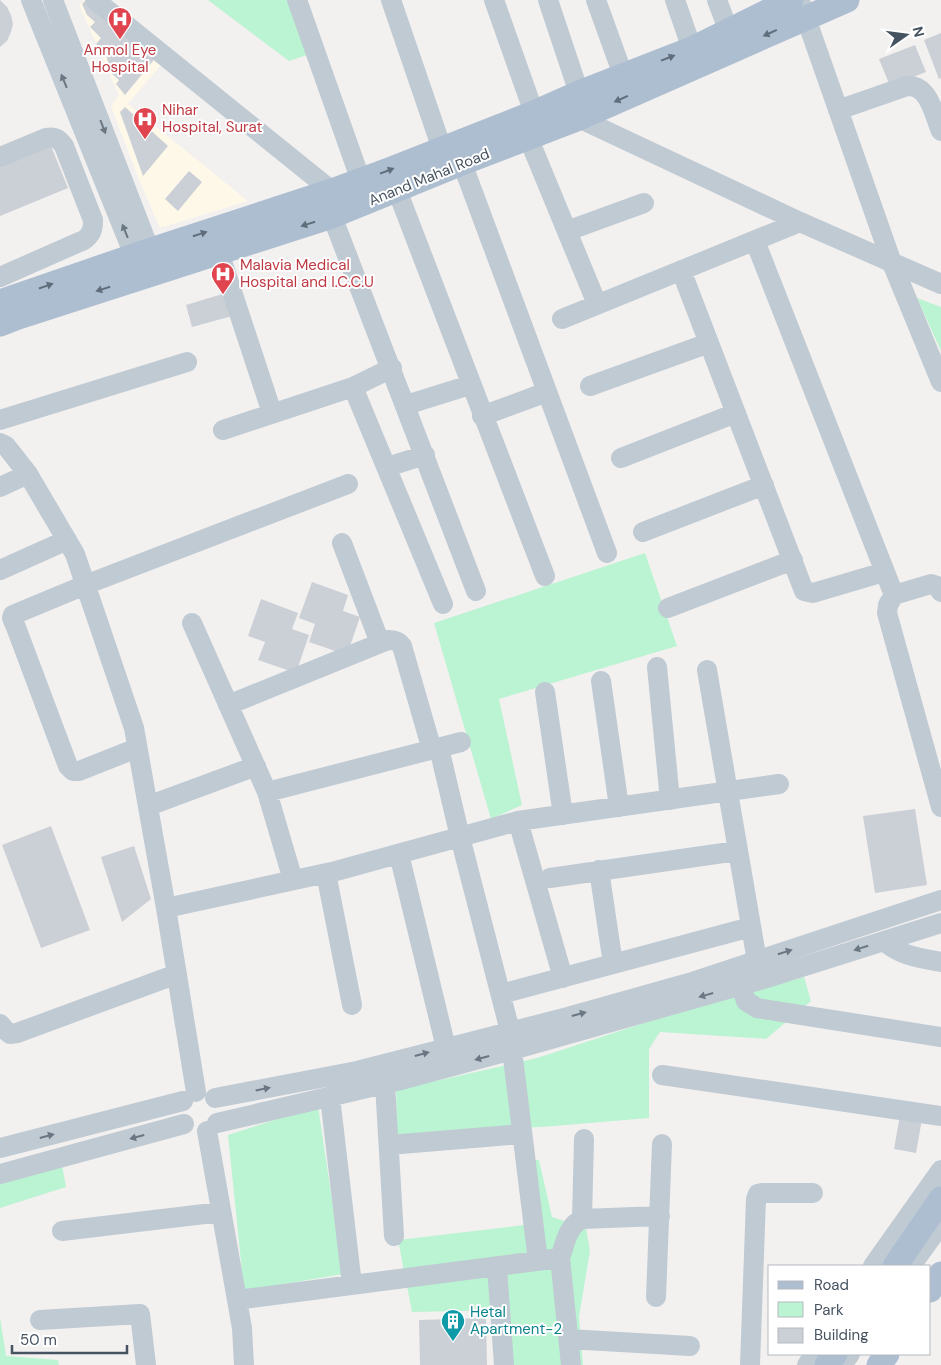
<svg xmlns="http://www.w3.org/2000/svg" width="941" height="1365" viewBox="0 0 941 1365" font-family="'DM Sans',sans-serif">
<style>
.commercial{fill:#fef8e9}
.green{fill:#bbf4d2}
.building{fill:#cbcfd6}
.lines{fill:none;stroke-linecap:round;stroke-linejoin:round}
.minor{stroke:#bfcad3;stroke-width:20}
.major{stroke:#adbed1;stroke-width:25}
.oneway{fill:#606e7c}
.oneway2{fill:#6a7782}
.labels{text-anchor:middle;stroke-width:4;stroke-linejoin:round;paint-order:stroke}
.health-label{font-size:15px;fill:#be3a42;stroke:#fff;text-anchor:start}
.street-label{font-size:15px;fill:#465360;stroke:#fff}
.culture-label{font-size:15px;fill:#0d838f;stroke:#fff;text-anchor:start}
</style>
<rect width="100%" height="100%" fill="#f3f0f0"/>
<path class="commercial" d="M 84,0 L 93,0 L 165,60 L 128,104 L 248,201 L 160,228 L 139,180 L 111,106 L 119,95 L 79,5 Z"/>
<path class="green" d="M 208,0 L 295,0 L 313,53 L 289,61 Z
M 917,298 L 941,307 L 941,351 Z
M 645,553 L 677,646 L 499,699 L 522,805 L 491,819 L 434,623 Z
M 804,977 L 811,1001 L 766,1039 L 660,1032 L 649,1049 L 649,1118 L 554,1126 L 397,1136 L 396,1090 L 537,1058 L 696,1006 Z
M 318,1106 L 343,1274 L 244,1291 L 228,1135 Z
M 530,1160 L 539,1160 L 552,1217 L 586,1228 L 590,1251 L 579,1317 L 583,1365 L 512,1365 L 508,1310 L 412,1312 L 398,1240 L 524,1225 Z
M 62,1165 L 66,1187 L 0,1208 L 0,1184 Z
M 0,1317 L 6,1356 L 58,1360 L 59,1365 L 0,1365 Z"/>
<path class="building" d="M 0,0 L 7,7 L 11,15 L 13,24 L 11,32 L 7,41 L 0,47 Z
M 86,0 L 157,56 L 125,95 L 116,84 L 119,80 L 112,74 L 105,52 L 96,44 L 101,38 L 90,27 L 95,22 L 87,15 L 82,4 Z
M 941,33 L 941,78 L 939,79 L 924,40 Z
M 915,45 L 926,72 L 890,86 L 879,59 Z
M 125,107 L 168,146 L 143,176 L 120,112 Z
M 51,146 L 68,188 L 0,216 L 0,167 Z
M 189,171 L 202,182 L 178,211 L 165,199 Z
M 229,292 L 236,315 L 192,327 L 186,305 Z
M 312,582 L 348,595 L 343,611 L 360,617 L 347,655 L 309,642 L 315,624 L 299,618 Z
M 261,599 L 298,613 L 292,629 L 309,635 L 296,673 L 258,660 L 265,642 L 248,636 Z
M 915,809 L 927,885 L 875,893 L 863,816 Z
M 51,826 L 90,930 L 41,948 L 2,845 Z
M 134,846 L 151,899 L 122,922 L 101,857 Z
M 900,1115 L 922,1119 L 916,1153 L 894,1149 Z
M 486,1318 L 487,1365 L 420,1365 L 419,1320 Z"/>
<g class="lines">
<path class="minor" d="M 31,0 L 140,270
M 53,0 L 155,264
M 95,0 L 332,191
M 297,0 L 361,181
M 391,0 L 442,149
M 494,0 L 534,113
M 548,0 L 579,93
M 596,0 L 623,75
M 675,0 L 692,49
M 717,0 L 729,32
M 801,4 L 892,263 L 941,382
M 838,110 L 907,86 C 929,84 934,115 941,131
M 570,114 L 800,222 L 941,284
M 528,137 L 597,304
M 0,157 L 46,138 C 55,136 59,139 64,146 L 93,220 C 93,229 92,234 84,240 L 0,277
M 462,163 L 607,553
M 397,190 L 545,576
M 332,216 L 476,591
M 567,231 L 644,203
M 755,241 L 894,595 L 888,605 L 887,613 L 941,807
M 219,252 L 272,413
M 681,270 L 804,591 L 813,593 L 884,572
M 562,319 L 800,222
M 392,368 L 353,387 L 443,604
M 590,386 L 709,343
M 406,405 L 470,385
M 482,416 L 547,392
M 0,420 L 187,362
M 223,430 L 353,387
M 0,443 L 6,446 L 28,474 L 75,554 L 134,728 L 166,908 L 196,1092
M 621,458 L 736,413
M 387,467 L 425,455
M 0,487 L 28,474
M 643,532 L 764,485
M 342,543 L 380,643
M 0,570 L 67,540
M 894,595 L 931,584 L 937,586 L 941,592
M 668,608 L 793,560
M 192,623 L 267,792 L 293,880
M 657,667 L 670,800
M 707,670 L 757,961
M 601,681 L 619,807
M 545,692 L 563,815
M 228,705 L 388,640 C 395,640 398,641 402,646 L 432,750
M 137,748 L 79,771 L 73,771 L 68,766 L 17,630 L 12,618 L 13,615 L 85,585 L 348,484
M 439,748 L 460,837 L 510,1031
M 267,792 L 461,742
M 148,806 L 256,766
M 518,821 L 563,978
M 399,854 L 446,1048
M 599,870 L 613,964
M 326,873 L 352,1005
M 550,878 L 737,851
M 166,908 L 336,871 L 518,821 L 779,784
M 884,941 C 900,956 920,958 941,962
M 737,972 L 746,1001 L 757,1008 L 941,1037
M 501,994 L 751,927
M 0,1024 L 5,1030 L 10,1034 L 17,1033 L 177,974
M 512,1050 L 538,1261
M 662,1075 L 941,1116
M 385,1084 L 394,1236
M 330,1097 L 352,1285
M 215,1098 L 357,1071 L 568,1017 L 689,983 L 941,900
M 217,1123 L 397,1081 L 512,1050 L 767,978 L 941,923
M 207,1131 L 242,1328 L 244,1365
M 389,1145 L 522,1134
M 0,1148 L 183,1101
M 0,1174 L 184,1124
M 582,1219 L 584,1139
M 62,1231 L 221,1212
M 560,1258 C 565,1245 567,1226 582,1219 L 660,1216
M 873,1266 L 941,1170
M 911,1266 L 941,1224
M 497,1267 L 504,1365
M 656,1297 L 662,1144
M 237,1300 L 560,1258 L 571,1365
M 40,1320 L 140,1314 L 146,1365
M 568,1339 L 690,1346
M 750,1365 L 756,1199 L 758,1194 L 762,1193 L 813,1193
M 807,1365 L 814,1354
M 842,1365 L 850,1354"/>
<path class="major" d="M 0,302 L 151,250 L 332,191 L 389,170 L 534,113 L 579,93 L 692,49 L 791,0
M 0,324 L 18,317 L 332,216 L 462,163 L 579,118 L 847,0
M 895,1266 L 941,1199
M 930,1290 L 941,1274
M 827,1365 L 835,1354
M 879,1365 L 887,1354"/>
</g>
<defs><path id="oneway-solid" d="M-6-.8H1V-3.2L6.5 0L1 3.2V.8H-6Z" transform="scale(1.25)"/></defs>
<g class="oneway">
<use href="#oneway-solid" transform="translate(770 33) rotate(156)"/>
<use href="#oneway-solid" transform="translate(668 58) rotate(-21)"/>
<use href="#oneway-solid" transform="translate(621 99) rotate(156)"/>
<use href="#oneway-solid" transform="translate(387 171) rotate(-21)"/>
<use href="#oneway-solid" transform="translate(308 224) rotate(162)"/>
<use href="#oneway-solid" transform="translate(200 234) rotate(-18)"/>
<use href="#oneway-solid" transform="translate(46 286) rotate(-19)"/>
<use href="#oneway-solid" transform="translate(103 289) rotate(162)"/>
</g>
<g class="oneway2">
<use href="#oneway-solid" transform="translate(64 81) rotate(-112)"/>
<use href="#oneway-solid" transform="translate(103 127) rotate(69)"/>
<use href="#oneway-solid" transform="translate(125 231) rotate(-112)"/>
<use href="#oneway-solid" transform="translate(861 948) rotate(163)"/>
<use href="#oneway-solid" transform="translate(785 952) rotate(-18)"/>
<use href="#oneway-solid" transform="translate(706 995) rotate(164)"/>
<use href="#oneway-solid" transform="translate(579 1014) rotate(-15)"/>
<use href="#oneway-solid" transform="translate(422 1054) rotate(-15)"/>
<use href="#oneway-solid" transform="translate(482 1058) rotate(165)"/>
<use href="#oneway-solid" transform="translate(263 1089) rotate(-11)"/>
<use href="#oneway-solid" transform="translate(47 1136) rotate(-15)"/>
<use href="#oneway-solid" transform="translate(137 1137) rotate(165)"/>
</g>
<defs>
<g id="hospital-pin" transform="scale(1.25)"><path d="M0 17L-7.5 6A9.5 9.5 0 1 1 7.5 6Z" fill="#e0444e" stroke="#fff"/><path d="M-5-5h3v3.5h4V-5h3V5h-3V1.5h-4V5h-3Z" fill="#fff"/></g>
<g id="building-pin" transform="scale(1.25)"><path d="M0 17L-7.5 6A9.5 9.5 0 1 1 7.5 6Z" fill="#0f9aa8" stroke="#fff"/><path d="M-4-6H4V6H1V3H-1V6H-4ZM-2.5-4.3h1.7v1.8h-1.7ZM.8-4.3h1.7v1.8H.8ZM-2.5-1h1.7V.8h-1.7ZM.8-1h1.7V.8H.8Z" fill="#fff"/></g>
</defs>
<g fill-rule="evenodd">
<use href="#hospital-pin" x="120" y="19"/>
<use href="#hospital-pin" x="145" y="119"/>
<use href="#hospital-pin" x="223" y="274"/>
<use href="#building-pin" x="453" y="1321"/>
</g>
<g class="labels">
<g class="health-label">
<text x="120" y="55" text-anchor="middle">Anmol Eye<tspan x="120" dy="17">Hospital</tspan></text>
<text x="162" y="115">Nihar<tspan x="162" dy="17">Hospital, Surat</tspan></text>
<text x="240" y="270">Malavia Medical<tspan x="240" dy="17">Hospital and I.C.C.U</tspan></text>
</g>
<g class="street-label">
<text transform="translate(429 177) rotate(-22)" y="5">Anand Mahal Road</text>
</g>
<g class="culture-label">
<text x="470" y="1317">Hetal<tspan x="470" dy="17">Apartment-2</tspan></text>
</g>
</g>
<rect x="768" y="1265" width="162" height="90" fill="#ffffff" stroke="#b5babf"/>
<rect x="778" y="1281" width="25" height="8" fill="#adbed1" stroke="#b5babf"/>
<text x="814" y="1290" font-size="15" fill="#465360">Road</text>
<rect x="778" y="1302" width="25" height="15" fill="#bbf4d2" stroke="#b5babf"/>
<text x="814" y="1315" font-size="15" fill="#465360">Park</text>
<rect x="778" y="1328" width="25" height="15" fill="#cbcfd6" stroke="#b5babf"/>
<text x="814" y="1340" font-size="15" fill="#465360">Building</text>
<g transform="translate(906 35) rotate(76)" stroke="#ffffff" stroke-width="4" paint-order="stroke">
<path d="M0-4L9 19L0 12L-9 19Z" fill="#465360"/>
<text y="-8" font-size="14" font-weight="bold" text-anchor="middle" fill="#465360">N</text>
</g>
<path d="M12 1345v8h115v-8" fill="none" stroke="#465360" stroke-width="2.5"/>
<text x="20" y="1345" font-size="15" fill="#465360" stroke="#ffffff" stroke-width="4" paint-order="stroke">50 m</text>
</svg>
